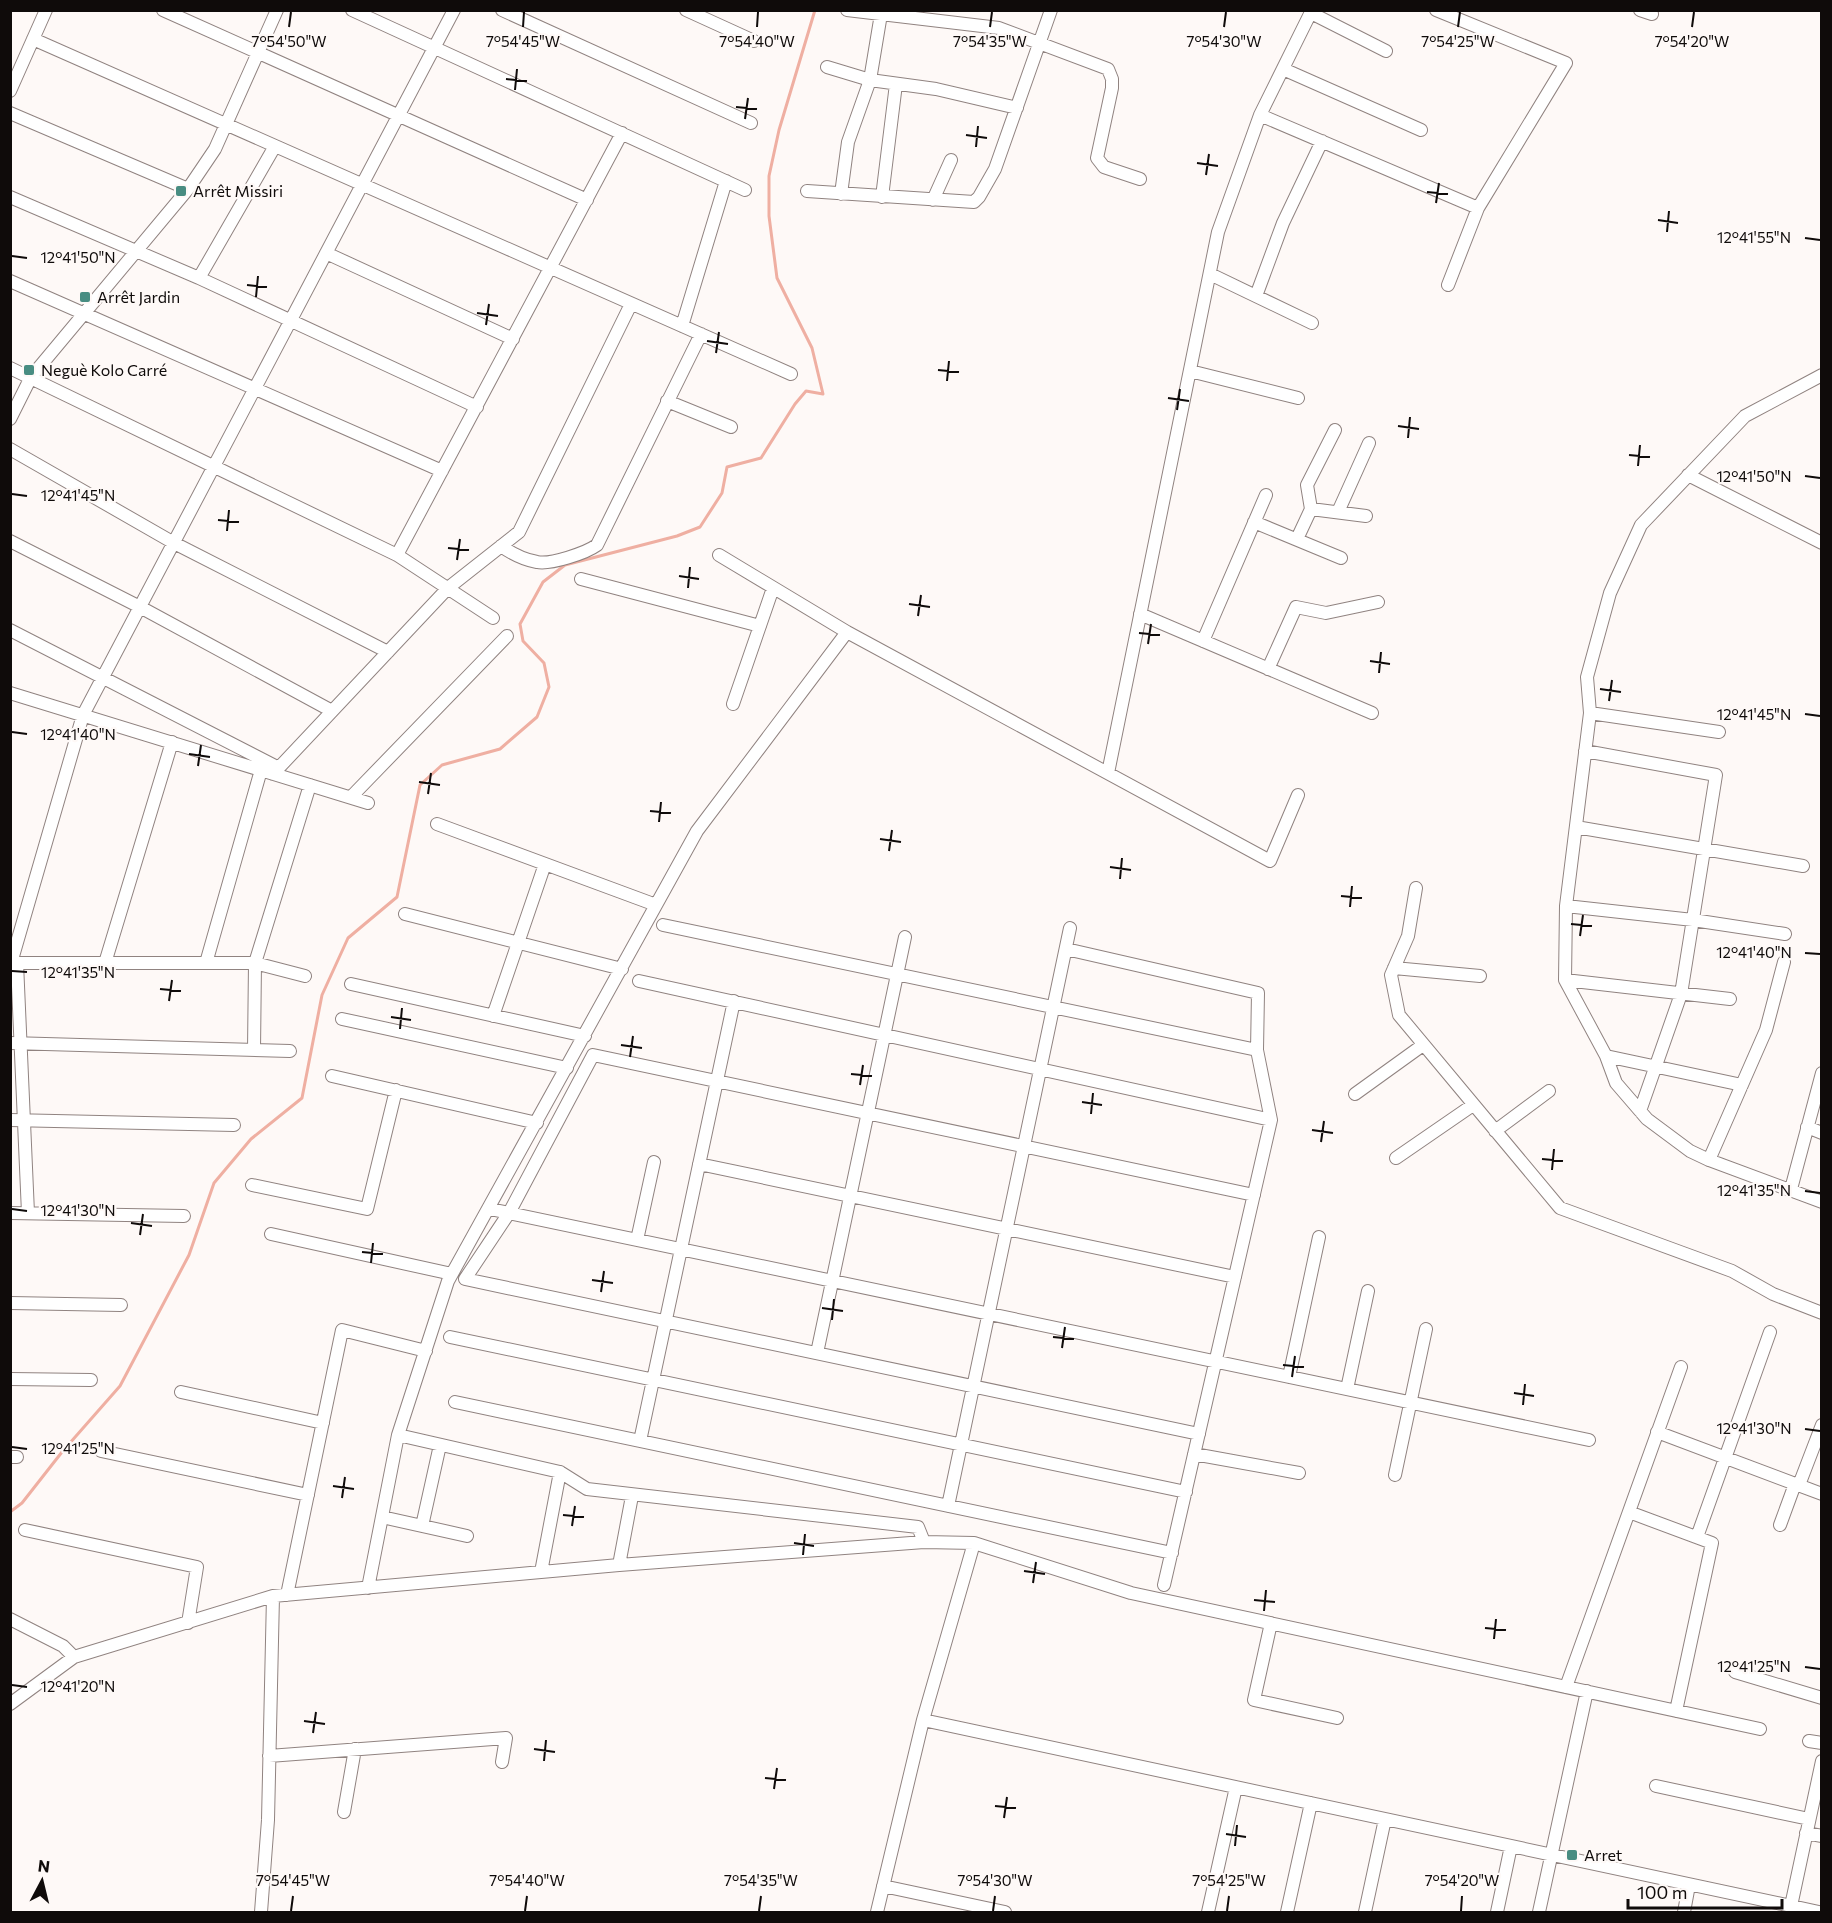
<svg xmlns="http://www.w3.org/2000/svg" width="1832" height="1923" viewBox="0 0 1832 1923" font-family="Commissioner,sans-serif">
<style>
.lines{fill:none;stroke-linecap:round;stroke-linejoin:round}
.stream{stroke:#efafa2;stroke-width:3}
.minor-casing{stroke:#908380;stroke-width:14}
.minor{stroke:#fff;stroke-width:12}
.ticks{fill:none;stroke:#0f0b0a;stroke-width:2}
.poi-dot{fill:#488d82;stroke:#fef9f7;stroke-width:2}
.labels{text-anchor:middle;stroke-width:4.5;stroke-linejoin:round;paint-order:stroke}
.poi-label{font-size:16px;fill:#0f0b0a;stroke:#fef9f7;text-anchor:start}
.ticks-label{font-size:15px;text-anchor:middle;fill:#0f0b0a;stroke:#fef9f7;stroke-width:4.5;stroke-linejoin:round;paint-order:stroke}
</style>
<rect width="100%" height="100%" fill="#fef9f7"/>
<g class="lines">
<path class="stream" d="M 10,1512 L 22,1503 L 62,1452 L 120,1386 L 189,1255 L 214,1183 L 251,1139 L 302,1098 L 322,995 L 348,938 L 397,897 L 420,785 L 442,765 L 500,749 L 537,717 L 549,687 L 544,663 L 523,641 L 520,624 L 543,582 L 565,565 L 677,536 L 700,527 L 722,493 L 727,467 L 761,458 L 795,404 L 806,391 L 823,394 L 812,348 L 777,278 L 769,216 L 769,176 L 779,130 L 815,10"/>
<g class="minor-casing">
<path id="minor" d="M 163,10 L 587,200
M 352,10 L 745,190
M 502,10 L 751,123
M 686,10 L 754,41
M 847,10 L 999,28 L 1108,69 L 1112,79 L 1112,88 L 1097,158 L 1104,167 L 1140,179
M 1436,10 L 1566,63 L 1478,208 L 1448,285
M 1640,10 L 1652,14
M 1311,13 L 1386,51
M 33,39 L 791,374
M 827,67 L 870,80 L 936,89 L 1017,108
M 1283,69 L 1421,130
M 10,91 L 46,10
M 10,113 L 188,189
M 1260,115 L 1478,208
M 807,191 L 974,202 L 979,197 L 995,169 L 1051,10
M 841,194 L 848,142 L 870,80 L 881,14
M 10,197 L 199,278 L 477,407
M 882,197 L 896,84
M 933,200 L 951,160
M 326,253 L 513,339
M 1210,274 L 1312,323
M 199,278 L 275,146
M 10,281 L 442,471
M 1256,296 L 1283,223 L 1322,141
M 682,326 L 726,181
M 10,368 L 397,555 L 493,618
M 1190,371 L 1298,398
M 1822,375 L 1745,416 L 1641,525 L 1610,593 L 1587,677 L 1590,713 L 1566,906 L 1565,980 L 1606,1056 L 1616,1083 L 1647,1119 L 1690,1151 L 1709,1160 L 1822,1202
M 667,401 L 731,427
M 10,419 L 31,377 L 188,189 L 215,149 L 277,10
M 10,449 L 174,543 L 388,652
M 1688,475 L 1822,543
M 1311,509 L 1366,516
M 1338,512 L 1369,443
M 1254,522 L 1341,558
M 1297,539 L 1311,509 L 1307,485 L 1335,430
M 10,541 L 140,607 L 332,711
M 501,546 C 511,553 525,560 537,562 C 550,565 586,553 597,545 L 701,334
M 397,555 L 622,133
M 719,555 L 847,632 L 1270,861 L 1298,795
M 581,579 L 760,626
M 1140,614 L 1372,713
M 10,630 L 279,768
M 1203,641 L 1266,495
M 1268,669 L 1296,607 L 1326,613 L 1378,602
M 10,693 L 368,803
M 733,704 L 773,588
M 1590,713 L 1719,732
M 1585,751 L 1716,775 L 1681,994 L 1640,1111
M 1108,773 L 1218,232 L 1260,115 L 1312,10
M 273,774 L 448,588 L 519,532 L 631,304
M 351,797 L 507,636
M 437,824 L 656,905
M 1576,827 L 1803,866
M 1416,888 L 1408,936 L 1391,975 L 1399,1015 L 1560,1208 L 1732,1271 L 1773,1294 L 1822,1313
M 1566,906 L 1693,920 L 1785,934
M 405,914 L 622,969
M 663,925 L 1257,1050
M 1066,949 L 1258,993 L 1257,1050 L 1271,1120 L 1164,1585
M 10,963 L 255,963 L 305,976
M 11,963 L 83,715 L 454,10
M 17,963 L 28,1213
M 105,963 L 172,742
M 206,963 L 261,770
M 1394,968 L 1480,976
M 1565,980 L 1730,999
M 639,981 L 1271,1120
M 351,984 L 585,1036
M 493,1016 L 545,864
M 342,1019 L 567,1068
M 10,1043 L 290,1051
M 254,1050 L 255,963 L 310,785
M 1606,1056 L 1742,1085
M 332,1076 L 537,1123
M 1355,1094 L 1423,1045
M 10,1120 L 234,1125
M 1807,1127 L 1822,1133
M 1495,1131 L 1549,1091
M 1396,1158 L 1473,1105
M 1709,1160 L 1766,1030 L 1784,962
M 699,1164 L 1235,1277
M 252,1185 L 367,1209 L 396,1090
M 1791,1189 L 1822,1073
M 490,1209 L 1589,1440
M 10,1213 L 184,1216
M 271,1234 L 452,1274
M 637,1240 L 654,1162
M 10,1303 L 121,1305
M 450,1337 L 1186,1492
M 817,1353 L 905,937
M 1289,1377 L 1319,1237
M 10,1379 L 91,1380
M 1347,1389 L 1368,1291
M 181,1392 L 323,1423
M 455,1402 L 1172,1553
M 1657,1432 L 1822,1494
M 1199,1434 L 465,1279 L 509,1213 L 593,1055 L 1254,1195
M 398,1435 L 560,1472 L 587,1489 L 918,1527 L 924,1542
M 640,1441 L 734,1001
M 101,1451 L 308,1495
M 1194,1454 L 1299,1473
M 10,1457 L 17,1457
M 1395,1475 L 1426,1329
M 1799,1485 L 1822,1425
M 948,1506 L 1070,928
M 1629,1512 L 1712,1543 L 1676,1711
M 382,1517 L 467,1536
M 1780,1525 L 1795,1484
M 422,1526 L 440,1445
M 25,1530 L 197,1567 L 188,1623
M 1697,1537 L 1770,1332
M 619,1565 L 632,1496
M 541,1572 L 560,1472
M 368,1588 L 398,1435 L 448,1281 L 697,831 L 847,632
M 287,1595 L 342,1330 L 426,1351
M 10,1619 L 63,1646 L 74,1657
M 1271,1623 L 1254,1700 L 1337,1718
M 1735,1672 L 1822,1698
M 1566,1687 L 1681,1367
M 10,1704 L 74,1657 L 273,1596 L 619,1565 L 924,1542 L 974,1543 L 1131,1593 L 1760,1729
M 923,1720 L 1819,1912
M 1809,1741 L 1822,1743
M 269,1756 L 506,1738 L 502,1762
M 1656,1786 L 1809,1819
M 344,1812 L 355,1749
M 1806,1833 L 1822,1836
M 883,1886 L 1005,1912
M 1791,1906 L 1822,1761
M 261,1912 L 268,1820 L 273,1596
M 877,1912 L 923,1720 L 974,1543
M 1208,1912 L 1236,1787
M 1287,1912 L 1311,1803
M 1365,1912 L 1385,1819
M 1497,1912 L 1511,1846
M 1539,1912 L 1587,1691
M 1684,1912 L 1689,1885"/>
</g>
<use href="#minor" class="minor"/>
</g>
<path class="ticks" d="M 289,27 L 291,12M 523,27 L 524,12M 757,27 L 758,12M 990,27 L 992,12M 1224,27 L 1226,12M 1458,27 L 1460,12M 1692,27 L 1694,12M 506,79 L 527,81M 515,90 L 517,69M 736,107 L 757,109M 745,119 L 748,98M 966,135 L 987,138M 976,147 L 978,126M 1197,163 L 1218,166M 1206,175 L 1209,154M 1427,192 L 1448,194M 1436,203 L 1439,183M 1658,220 L 1678,223M 1667,232 L 1669,211M 1805,238 L 1820,240M 12,256 L 27,258M 247,285 L 267,287M 256,297 L 258,276M 477,313 L 498,316M 486,325 L 489,304M 707,341 L 728,344M 716,353 L 719,332M 938,370 L 959,372M 947,381 L 949,361M 1168,398 L 1189,401M 1177,410 L 1180,389M 1398,426 L 1419,429M 1408,438 L 1410,417M 1629,455 L 1650,457M 1638,466 L 1640,445M 1805,476 L 1820,478M 12,494 L 27,496M 218,520 L 239,522M 227,531 L 229,510M 448,548 L 469,550M 457,560 L 460,539M 679,576 L 699,579M 688,588 L 690,567M 909,604 L 930,607M 918,616 L 921,595M 1139,633 L 1160,635M 1148,644 L 1151,624M 1370,661 L 1390,664M 1379,673 L 1381,652M 1600,689 L 1621,692M 1609,701 L 1612,680M 1805,714 L 1820,716M 12,732 L 27,734M 189,754 L 210,757M 198,766 L 201,745M 419,782 L 440,785M 428,794 L 431,773M 650,811 L 671,813M 659,822 L 661,802M 880,839 L 901,842M 889,851 L 892,830M 1110,867 L 1131,870M 1120,879 L 1122,858M 1341,896 L 1362,898M 1350,907 L 1352,886M 1571,924 L 1592,926M 1580,936 L 1583,915M 1805,953 L 1820,954M 12,971 L 27,972M 160,989 L 181,991M 169,1001 L 172,980M 391,1017 L 411,1020M 400,1029 L 402,1008M 621,1045 L 642,1048M 630,1057 L 633,1036M 851,1074 L 872,1076M 860,1085 L 863,1065M 1082,1102 L 1102,1105M 1091,1114 L 1093,1093M 1312,1130 L 1333,1133M 1321,1142 L 1324,1121M 1542,1159 L 1563,1161M 1552,1170 L 1554,1149M 1805,1191 L 1820,1193M 12,1209 L 27,1211M 131,1223 L 152,1226M 140,1235 L 143,1214M 362,1252 L 383,1254M 371,1263 L 373,1243M 592,1280 L 613,1283M 601,1292 L 604,1271M 822,1308 L 843,1311M 832,1320 L 834,1299M 1053,1337 L 1074,1339M 1062,1348 L 1065,1327M 1283,1365 L 1304,1367M 1292,1377 L 1295,1356M 1514,1393 L 1534,1396M 1523,1405 L 1525,1384M 1805,1429 L 1820,1431M 12,1447 L 27,1449M 333,1486 L 354,1489M 342,1498 L 345,1477M 563,1515 L 584,1517M 572,1526 L 575,1506M 794,1543 L 814,1546M 803,1555 L 805,1534M 1024,1571 L 1045,1574M 1033,1583 L 1036,1562M 1254,1600 L 1275,1602M 1264,1611 L 1266,1590M 1485,1628 L 1506,1630M 1494,1639 L 1496,1619M 1805,1667 L 1820,1669M 12,1685 L 27,1687M 304,1721 L 325,1724M 313,1733 L 316,1712M 534,1749 L 555,1752M 544,1761 L 546,1740M 765,1778 L 786,1780M 774,1789 L 777,1768M 995,1806 L 1016,1808M 1004,1818 L 1007,1797M 1226,1834 L 1246,1837M 1235,1846 L 1237,1825M 291,1911 L 293,1896M 525,1911 L 527,1896M 759,1911 L 761,1896M 993,1911 L 995,1896M 1227,1911 L 1229,1896M 1461,1911 L 1462,1896"/>
<g class="poi-dot">
<rect x="175" y="185" width="12" height="12" rx="3"/>
<rect x="79" y="291" width="12" height="12" rx="3"/>
<rect x="23" y="364" width="12" height="12" rx="3"/>
<rect x="1566" y="1849" width="12" height="12" rx="3"/>
</g>
<g class="labels">
<g class="poi-label">
<text x="193" y="197">Arrêt Missiri</text>
<text x="97" y="303">Arrêt Jardin</text>
<text x="41" y="376">Neguè Kolo Carré</text>
<text x="1584" y="1861">Arret</text>
</g>
</g>
<g class="ticks-label">
<text x="289" y="47">7°54'50"W</text>
<text x="523" y="47">7°54'45"W</text>
<text x="757" y="47">7°54'40"W</text>
<text x="990" y="47">7°54'35"W</text>
<text x="1224" y="47">7°54'30"W</text>
<text x="1458" y="47">7°54'25"W</text>
<text x="1692" y="47">7°54'20"W</text>
<text x="1754" y="243">12°41'55"N</text>
<text x="78" y="263">12°41'50"N</text>
<text x="1754" y="482">12°41'50"N</text>
<text x="78" y="501">12°41'45"N</text>
<text x="1754" y="720">12°41'45"N</text>
<text x="78" y="740">12°41'40"N</text>
<text x="1754" y="958">12°41'40"N</text>
<text x="78" y="978">12°41'35"N</text>
<text x="1754" y="1196">12°41'35"N</text>
<text x="78" y="1216">12°41'30"N</text>
<text x="1754" y="1434">12°41'30"N</text>
<text x="78" y="1454">12°41'25"N</text>
<text x="1754" y="1672">12°41'25"N</text>
<text x="78" y="1692">12°41'20"N</text>
<text x="293" y="1886">7°54'45"W</text>
<text x="527" y="1886">7°54'40"W</text>
<text x="761" y="1886">7°54'35"W</text>
<text x="995" y="1886">7°54'30"W</text>
<text x="1229" y="1886">7°54'25"W</text>
<text x="1462" y="1886">7°54'20"W</text>
</g>
<rect width="1832" height="1923" fill="none" stroke="#0f0b0a" stroke-width="24"/>
<g transform="translate(42 1881) rotate(7)" stroke="#fef9f7" stroke-width="4.5" paint-order="stroke">
<path d="M0-4.5L10 22L0 15L-10 22Z" fill="#0f0b0a"/>
<text y="-9" font-size="16" font-weight="bold" text-anchor="middle" fill="#0f0b0a">N</text>
</g>
<path d="M1628 1899v9h154v-9" fill="none" stroke="#0f0b0a" stroke-width="3"/>
<text x="1637" y="1899" font-size="18" fill="#0f0b0a" stroke="#fef9f7" stroke-width="4.5" paint-order="stroke">100 m</text>
</svg>
